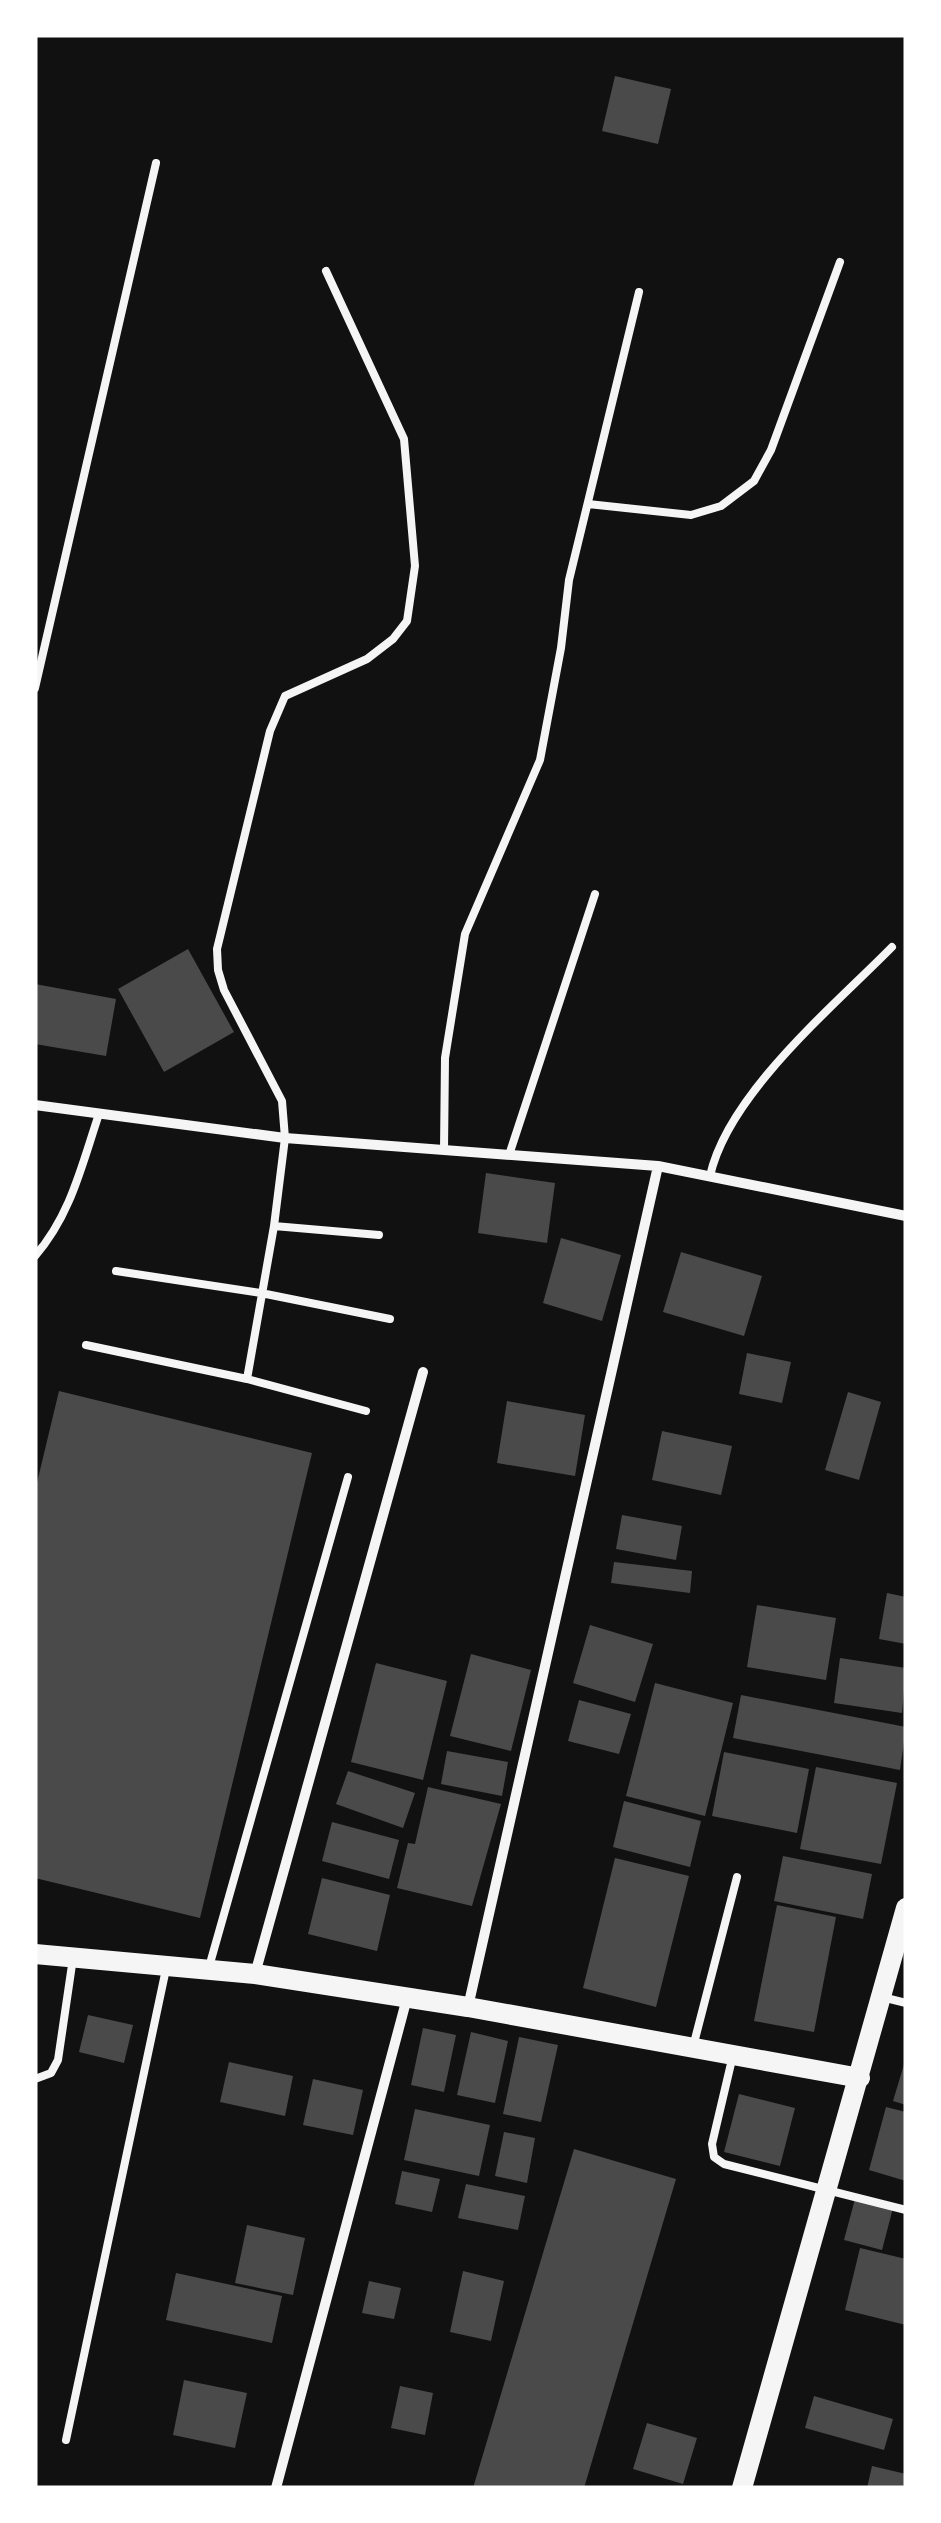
<svg xmlns="http://www.w3.org/2000/svg" width="941" height="2523" viewBox="0 0 941 2523" font-family="'Varela Round',sans-serif">
<style>
.building{fill:#4a4a4a}
.lines{fill:none;stroke-linecap:round;stroke-linejoin:round}
.service{stroke:#f5f5f5;stroke-width:8}
.minor{stroke:#f5f5f5;stroke-width:10}
.secondary{stroke:#f5f5f5;stroke-width:20}
</style>
<rect width="100%" height="100%" fill="#111"/>
<path class="building" d="M 615,76 L 671,89 L 658,144 L 602,131 Z
M 188,949 L 234,1032 L 164,1072 L 118,989 Z
M 35,984 L 116,999 L 106,1056 L 35,1044 Z
M 486,1173 L 555,1183 L 547,1243 L 478,1233 Z
M 561,1238 L 621,1255 L 602,1321 L 543,1303 Z
M 681,1252 L 762,1276 L 744,1336 L 663,1312 Z
M 747,1353 L 791,1362 L 782,1403 L 739,1394 Z
M 59,1391 L 312,1453 L 200,1918 L 35,1878 L 35,1491 Z
M 848,1392 L 881,1402 L 859,1480 L 825,1470 Z
M 507,1401 L 585,1415 L 575,1476 L 497,1463 Z
M 662,1431 L 732,1446 L 721,1495 L 652,1480 Z
M 622,1515 L 682,1526 L 676,1560 L 616,1549 Z
M 614,1562 L 692,1571 L 690,1593 L 611,1583 Z
M 887,1593 L 906,1597 L 906,1644 L 879,1639 Z
M 757,1605 L 836,1618 L 826,1680 L 747,1667 Z
M 590,1625 L 653,1644 L 635,1702 L 573,1683 Z
M 471,1654 L 531,1670 L 511,1751 L 450,1736 Z
M 840,1658 L 906,1668 L 902,1713 L 834,1703 Z
M 376,1663 L 447,1681 L 423,1780 L 351,1762 Z
M 655,1683 L 733,1703 L 705,1816 L 626,1796 Z
M 741,1695 L 906,1727 L 900,1770 L 733,1738 Z
M 579,1700 L 631,1714 L 619,1754 L 568,1741 Z
M 447,1751 L 508,1762 L 502,1796 L 441,1784 Z
M 724,1752 L 809,1769 L 797,1833 L 712,1816 Z
M 816,1767 L 897,1783 L 881,1864 L 800,1849 Z
M 348,1771 L 415,1793 L 403,1828 L 336,1804 Z
M 428,1787 L 501,1804 L 472,1906 L 397,1888 L 408,1843 L 415,1844 Z
M 624,1801 L 701,1821 L 690,1867 L 613,1847 Z
M 332,1822 L 399,1840 L 389,1879 L 322,1861 Z
M 783,1856 L 872,1874 L 863,1919 L 774,1901 Z
M 615,1858 L 689,1876 L 656,2007 L 583,1988 Z
M 322,1878 L 390,1895 L 377,1951 L 308,1934 Z
M 777,1905 L 836,1917 L 814,2032 L 754,2021 Z
M 88,2015 L 133,2025 L 124,2063 L 79,2052 Z
M 423,2028 L 456,2035 L 444,2092 L 411,2085 Z
M 471,2032 L 508,2041 L 495,2103 L 457,2095 Z
M 519,2037 L 558,2045 L 541,2122 L 503,2114 Z
M 905,2061 L 906,2061 L 906,2105 L 893,2101 Z
M 229,2062 L 293,2076 L 285,2116 L 220,2102 Z
M 313,2079 L 363,2090 L 353,2135 L 303,2125 Z
M 739,2094 L 795,2108 L 780,2166 L 724,2152 Z
M 886,2107 L 906,2112 L 906,2181 L 869,2170 Z
M 415,2109 L 490,2125 L 479,2176 L 404,2160 Z
M 504,2132 L 535,2138 L 527,2183 L 495,2176 Z
M 574,2149 L 676,2179 L 584,2488 L 473,2488 Z
M 402,2171 L 440,2179 L 432,2212 L 395,2204 Z
M 466,2184 L 525,2196 L 518,2230 L 458,2218 Z
M 855,2199 L 893,2208 L 882,2250 L 844,2240 Z
M 247,2225 L 305,2238 L 293,2295 L 235,2283 Z
M 860,2248 L 906,2259 L 906,2325 L 845,2310 Z
M 463,2271 L 504,2281 L 491,2341 L 450,2332 Z
M 176,2273 L 282,2296 L 272,2343 L 166,2320 Z
M 369,2281 L 401,2288 L 394,2319 L 362,2313 Z
M 184,2380 L 247,2393 L 235,2448 L 173,2435 Z
M 400,2386 L 433,2393 L 425,2435 L 391,2428 Z
M 814,2396 L 893,2419 L 884,2450 L 805,2428 Z
M 647,2423 L 697,2438 L 683,2484 L 633,2469 Z
M 872,2466 L 906,2474 L 906,2488 L 867,2488 Z"/>
<g class="lines">
<path class="service" d="M 588,504 L 691,515 L 721,506 L 754,481 L 771,450 L 840,262
M 35,688 L 156,163
M 444,1150 L 445,1058 L 465,934 L 540,760 L 561,648 L 569,580 L 639,292
M 509,1155 L 595,894
M 710,1176 C 728,1094 833,1007 892,947
M 274,1226 L 379,1235
M 35,1256 C 71,1215 82,1164 99,1114
M 116,1271 L 261,1293 L 390,1319
M 86,1345 L 247,1379 L 274,1226 L 285,1138 L 282,1101 L 224,990 L 218,970 L 217,949 L 270,731 L 285,696 L 367,659 L 393,639 L 407,621 L 415,566 L 404,439 L 326,271
M 247,1379 L 366,1411
M 209,1967 L 348,1477
M 882,1997 L 906,2003
M 694,2043 L 737,1877
M 733,2055 L 712,2144 L 714,2157 L 724,2164 L 906,2210
M 35,2079 L 51,2073 L 58,2060 L 73,1958
M 66,2440 L 166,1969"/>
<path class="minor" d="M 35,1105 L 285,1138 L 658,1166 L 906,1216
M 255,1974 L 423,1372
M 468,2007 L 658,1166
M 276,2488 L 407,1998"/>
<path class="secondary" d="M 35,1954 L 255,1974 L 468,2007 L 860,2078
M 742,2488 L 906,1908"/>
</g>
<rect width="941" height="2523" fill="none" stroke="#ffffff" stroke-width="75"/>
</svg>
